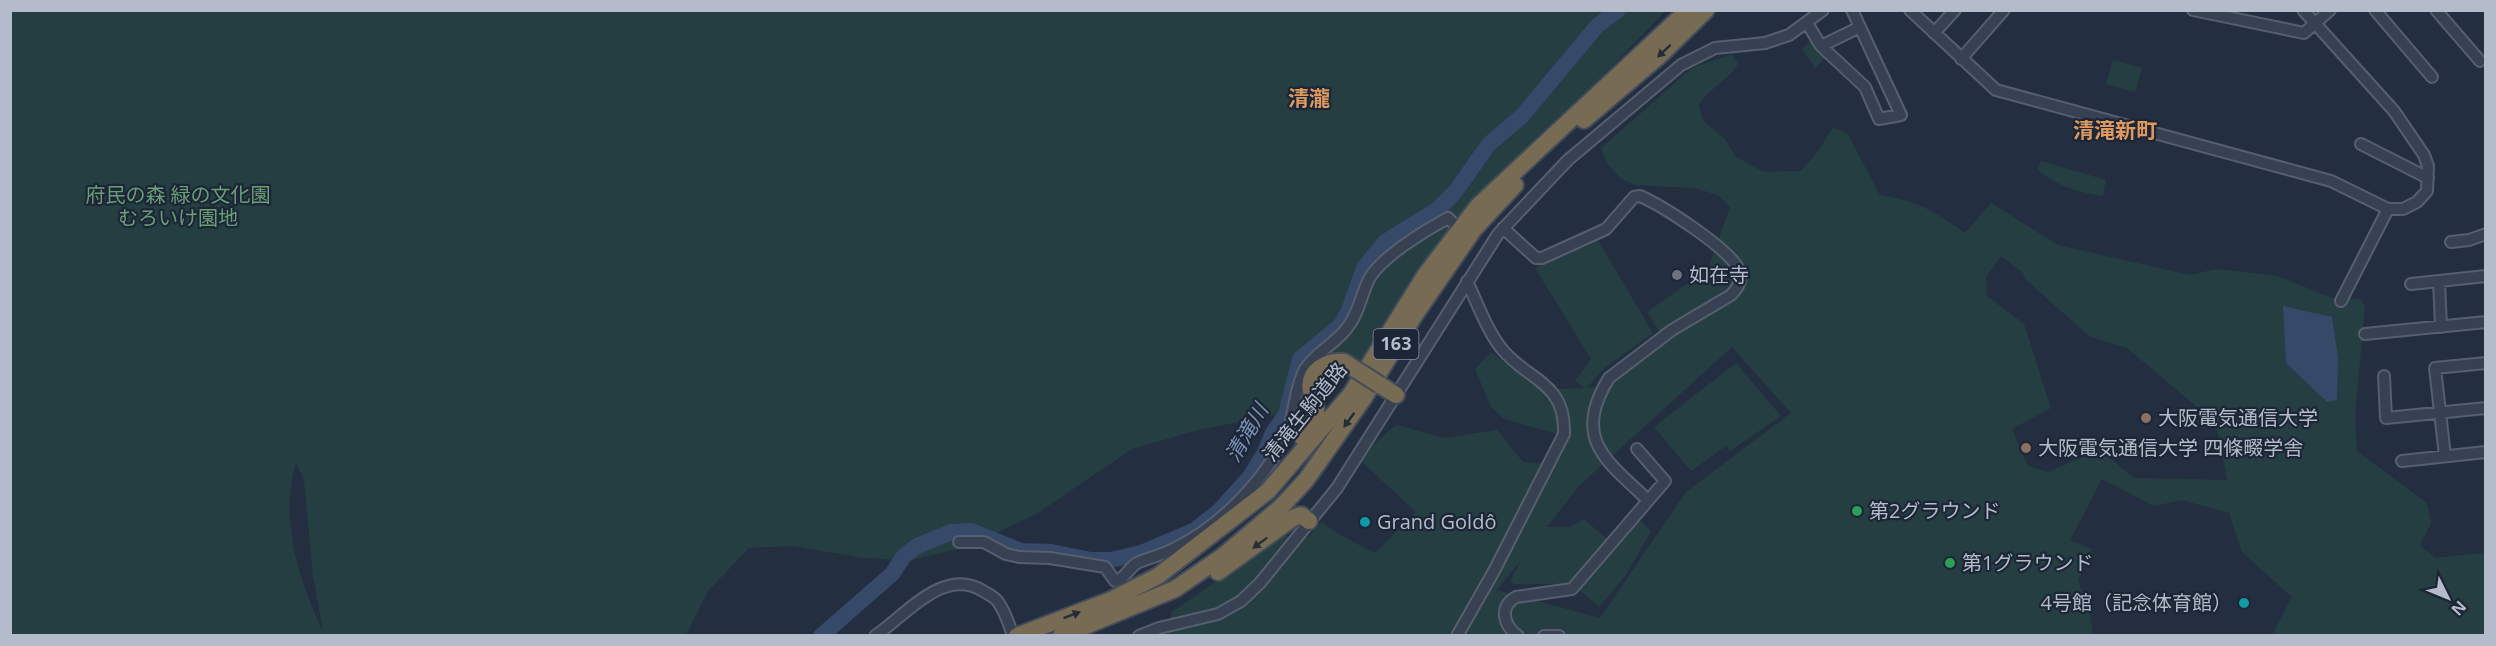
<svg xmlns="http://www.w3.org/2000/svg" width="2496" height="646" viewBox="0 0 2496 646" font-family="'Open Sans','Noto Sans JP',sans-serif">
<style>
.green{fill:#253e42;fill-rule:evenodd}
.water{fill:#364969}
.lines{fill:none;stroke-linecap:round;stroke-linejoin:round}
.river{stroke:#364969;stroke-width:16}
.minor-casing{stroke:#555f6e;stroke-width:14}
.highway-casing{stroke:#424c5b;stroke-width:20}
.minor{stroke:#384151;stroke-width:10}
.highway{stroke:#776b54;stroke-width:16}
.highway-bridge-casing{stroke:#424c5b;stroke-width:20;stroke-linecap:butt}
.highway-bridge{stroke:#776b54;stroke-width:16}
.oneway{fill:#252d39}
.worship-dot{fill:#6b7280;stroke:#1c2636;stroke-width:2}
.education-dot{fill:#8d6e63;stroke:#1c2636;stroke-width:2}
.leisure-dot{fill:#2e9e5b;stroke:#1c2636;stroke-width:2}
.culture-dot{fill:#0f9aa8;stroke:#1c2636;stroke-width:2}
.labels{text-anchor:middle;stroke-width:4.5;stroke-linejoin:round;paint-order:stroke}
.shield{fill:#1c2636;stroke:#868f9e;stroke-width:1.5}
.shield-label{font-size:18px;font-weight:bold;fill:#b4bccb}
.park-label{font-size:20px;fill:#699e77;stroke:#1c2636}
.poi-label{font-size:20px;fill:#b4bccb;stroke:#1c2636;text-anchor:start}
.street-label{font-size:20px;fill:#b4bccb;stroke:#1c2636}
.neighbourhood-label{font-size:21px;font-weight:bold;fill:#dd995e;stroke:#1c2636}
.water-label{font-size:21px;font-style:italic;fill:#7a91b5;stroke:#1c2636}
</style>
<rect width="100%" height="100%" fill="#232f41"/>
<path class="green" d="M 11,11 L 1665,11 L 1596,83 L 1499,198 L 1473,249 L 1405,332 L 1342,375 L 1279,414 L 1198,430 L 1132,449 L 1038,513 L 967,547 L 911,560 L 863,558 L 793,546 L 749,548 L 708,591 L 686,635 L 16,636 L 11,633 ZM 296,463 L 304,480 L 313,576 L 323,631 C 299,582 279,518 296,463 Z
M 1811,41 L 1825,58 L 1815,68 L 1802,49 Z
M 1732,54 L 1738,64 C 1728,81 1709,88 1699,105 L 1703,121 L 1725,139 L 1736,157 L 1764,172 L 1801,171 L 1819,150 L 1833,127 L 1847,133 L 1880,195 C 1921,202 1932,210 1965,233 L 1991,203 L 2058,245 L 2190,275 L 2216,269 L 2278,276 L 2334,299 L 2360,299 L 2365,307 L 2355,415 L 2357,451 L 2427,503 L 2431,523 L 2420,545 L 2435,558 L 2481,553 L 2485,555 L 2485,635 L 2272,635 L 2292,597 L 2242,552 L 2229,513 L 2182,500 L 2154,506 L 2102,479 L 2070,540 L 2092,549 L 2078,580 L 2090,616 L 2093,635 L 1166,636 L 1172,612 L 1282,536 L 1308,537 L 1322,522 L 1340,535 L 1375,553 L 1416,512 L 1361,461 L 1374,444 L 1396,425 L 1445,438 L 1497,430 L 1523,462 L 1556,465 L 1568,437 L 1504,419 L 1491,407 L 1475,369 L 1491,352 L 1533,385 L 1560,389 L 1585,388 L 1575,381 L 1591,359 L 1535,268 L 1591,238 L 1597,239 L 1653,333 L 1602,370 L 1587,388 L 1609,385 L 1665,341 L 1647,312 L 1708,269 L 1730,207 L 1718,195 L 1694,188 L 1636,185 L 1621,179 L 1607,163 L 1601,148 L 1692,68 ZM 2001,256 L 2023,273 L 2025,279 L 2090,337 L 2127,348 L 2216,423 L 2227,480 L 2134,478 L 2100,450 L 2048,472 L 2028,466 L 2012,429 L 2051,408 L 2024,324 L 1987,296 L 1986,277 ZM 1732,347 L 1791,413 L 1686,492 L 1600,618 L 1497,590 L 1521,560 L 1510,582 L 1514,584 L 1566,584 L 1573,579 L 1608,540 L 1584,519 L 1570,527 L 1547,527 L 1579,486 Z
M 2113,60 L 2142,68 L 2135,92 L 2106,84 Z
M 2041,161 L 2106,180 L 2103,196 C 2080,193 2054,185 2037,169 Z
M 1736,363 L 1781,416 L 1730,451 L 1726,446 L 1691,471 L 1654,427 Z
M 1638,518 L 1651,531 L 1626,575 L 1599,607 L 1578,589 Z"/>
<path class="water" d="M 2283,306 L 2332,317 L 2338,357 L 2337,400 L 2327,402 L 2286,363 Z"/>
<g class="lines">
<path class="river" d="M 821,636 L 892,574 L 904,556 L 917,546 L 951,532 L 971,531 L 1021,551 L 1051,552 L 1091,560 L 1111,560 L 1141,553 L 1195,530 L 1219,511 L 1250,477 L 1264,454 L 1273,433 L 1286,414 L 1300,359 L 1341,325 L 1349,310 L 1364,268 L 1385,242 L 1438,209 L 1455,192 L 1489,144 L 1522,116 L 1597,26 L 1618,10"/>
<g class="minor-casing">
<path id="minor" d="M 1910,10 L 1996,90 L 2331,181 L 2388,209 L 2403,209 L 2417,202 L 2427,191 L 2428,166 L 2424,155 L 2394,111 L 2303,10
M 2193,10 L 2304,33 L 2330,10
M 2375,10 L 2432,77
M 2436,10 L 2480,61
M 1807,23 L 1821,46 L 1865,87 L 1879,119 L 1901,115 L 1852,10
M 1934,33 L 1955,10
M 1821,46 L 1860,27
M 1961,59 L 2004,10
M 2361,144 L 2428,178
M 1503,228 L 1536,258 L 1542,258 L 1606,229 L 1634,197 L 1640,196 C 1663,206 1730,249 1739,270 C 1743,280 1738,288 1731,295 L 1672,330 L 1609,378 C 1572,438 1605,460 1648,500
M 2451,242 L 2469,240 L 2486,234
M 2439,281 L 2441,327
M 2411,284 L 2486,276
M 2341,301 L 2388,209
M 2365,334 L 2486,322
M 2384,376 L 2386,418 L 2486,408
M 2445,456 L 2435,368 L 2486,363
M 2402,461 L 2486,452
M 959,542 L 984,542 L 1006,554 L 1019,557 L 1050,558 L 1105,567 L 1115,581 C 1126,579 1129,566 1139,562 C 1152,557 1165,554 1177,547 C 1222,525 1269,476 1288,430 C 1295,411 1295,387 1305,369 C 1315,353 1335,344 1347,328 C 1359,313 1361,295 1369,279 C 1381,257 1426,230 1448,218 L 1452,222
M 875,636 C 905,616 944,566 983,591 C 988,594 995,597 998,602 C 1005,611 1009,624 1013,636
M 1139,636 L 1159,628 L 1218,614 L 1241,601 L 1260,583 L 1337,488 L 1498,234 L 1568,160 L 1681,65 L 1715,48 L 1765,43 L 1789,35 L 1823,10
M 1457,636 L 1494,571 L 1564,434 C 1566,381 1527,381 1501,348 C 1486,328 1477,303 1467,281
M 1518,636 C 1503,625 1499,607 1516,597 L 1572,589 L 1665,481 L 1637,449
M 1544,636 L 1559,636"/>
</g>
<g class="highway-casing">
<path id="highway" d="M 1584,120 L 1658,57 L 1706,10
M 1380,385 L 1396,395
M 1303,438 C 1308,430 1316,422 1316,413 C 1317,404 1313,399 1311,391 C 1307,371 1327,360 1344,362
M 1218,572 L 1293,518 L 1301,515 L 1309,521
M 1017,636 L 1111,600 L 1158,576 L 1268,491 L 1351,394 L 1426,274 L 1478,206 L 1688,10
M 1061,636 L 1175,589 L 1223,556 L 1281,507 L 1306,480 L 1363,399 L 1414,316 L 1474,229 L 1515,185"/>
</g>
<use href="#minor" class="minor"/>
<use href="#highway" class="highway"/>
<g class="highway-bridge-casing">
<path id="highway-bridge" d="M 1344,362 L 1380,385"/>
</g>
<use href="#highway-bridge" class="highway-bridge"/>
</g>
<defs><path id="oneway-solid" d="M-6-.8H1V-3.2L6.5 0L1 3.2V.8H-6Z" transform="scale(1.5)"/></defs>
<g class="oneway">
<use href="#oneway-solid" transform="translate(1664 51) rotate(137)"/>
<use href="#oneway-solid" transform="translate(1349 420) rotate(126)"/>
<use href="#oneway-solid" transform="translate(1260 543) rotate(143)"/>
<use href="#oneway-solid" transform="translate(1072 615) rotate(-21)"/>
</g>
<circle class="worship-dot" cx="1677" cy="275" r="6"/>
<g class="education-dot">
<circle cx="2146" cy="418" r="6"/>
<circle cx="2026" cy="448" r="6"/>
</g>
<g class="leisure-dot">
<circle cx="1857" cy="511" r="6"/>
<circle cx="1950" cy="563" r="6"/>
</g>
<g class="culture-dot">
<circle cx="1365" cy="522" r="6"/>
<circle cx="2244" cy="603" r="6"/>
</g>
<g class="labels">
<rect class="shield" x="1373.5" y="329" width="45" height="30" rx="4.5"/>
<g class="shield-label">
<text x="1396" y="350">163</text>
</g>
<g class="park-label">
<text x="178" y="202">府民の森 緑の文化園<tspan x="178" dy="23">むろいけ園地</tspan></text>
</g>
<g class="poi-label">
<text x="1689" y="282">如在寺</text>
<text x="2158" y="425">大阪電気通信大学</text>
<text x="2038" y="455">大阪電気通信大学 四條畷学舎</text>
<text x="1869" y="518">第2グラウンド</text>
<text x="1377" y="529">Grand Goldô</text>
<text x="1962" y="570">第1グラウンド</text>
<text x="2232" y="610" text-anchor="end">4号館（記念体育館）</text>
</g>
<g class="street-label">
<text transform="translate(1305 412) rotate(-51)" y="7">清滝生駒道路</text>
</g>
<g class="neighbourhood-label">
<text x="1309" y="106">清瀧</text>
<text x="2115" y="138">清滝新町</text>
</g>
<g class="water-label">
<text transform="translate(1247 433) rotate(-60)" y="7">清滝川</text>
</g>
</g>
<rect width="2496" height="646" fill="none" stroke="#b4bccb" stroke-width="24"/>
<g transform="translate(2448 598) rotate(133)" stroke="#1c2636" stroke-width="4.5" paint-order="stroke">
<path d="M0-4.5L10 22L0 15L-10 22Z" fill="#b4bccb"/>
<text y="-9" font-size="16" font-weight="bold" text-anchor="middle" fill="#b4bccb">N</text>
</g>
</svg>
